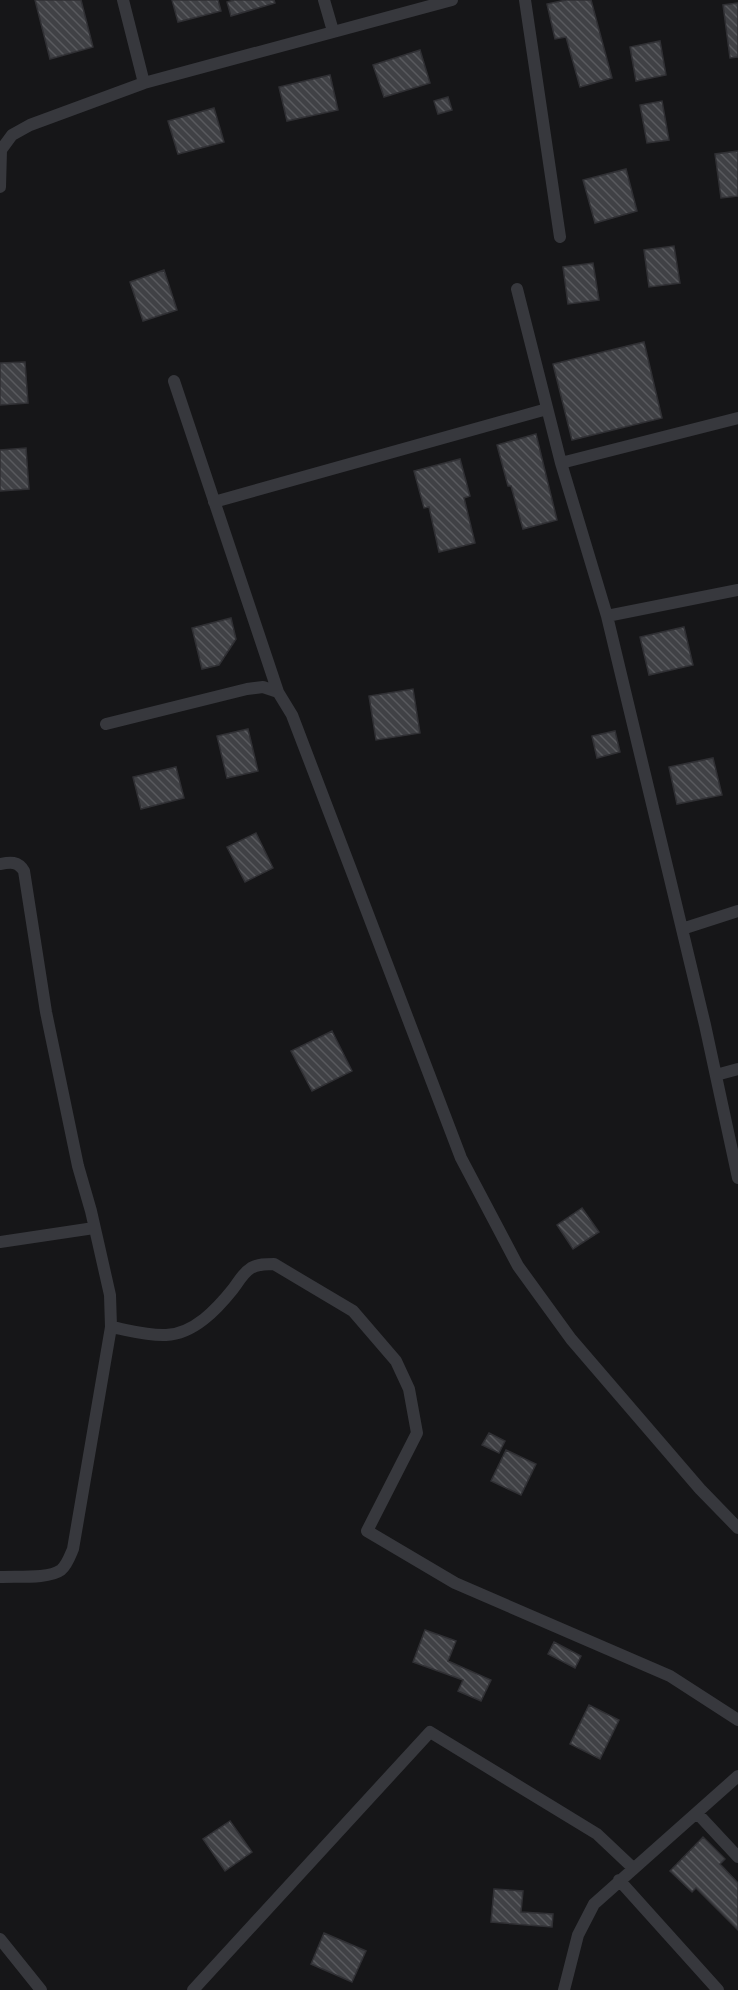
<svg xmlns="http://www.w3.org/2000/svg" width="738" height="1990" viewBox="0 0 738 1990" font-family="Roboto,sans-serif">
<style>
.building{fill:url(#building-back-hatch);stroke:#303034;stroke-width:1.5}
.lines{fill:none;stroke-linecap:round;stroke-linejoin:round}
.street{stroke:#37383d;stroke-width:12}
</style>
<defs>
<pattern id="building-back-hatch" width="6" height="6" patternUnits="userSpaceOnUse" patternTransform="scale(1.5)"><rect width="6" height="6" fill="#404145"/><path d="M-1 5l2 2M0 0l6 6M5-1l2 2" fill="none" stroke="#595a5e"/></pattern>
</defs>
<rect width="100%" height="100%" fill="#161618"/>
<path class="building" d="M 35,0 L 81,0 L 93,47 L 50,59 Z
M 172,0 L 218,0 L 221,11 L 178,22 Z
M 234,0 L 274,0 L 275,3 L 231,16 L 227,2 Z
M 566,0 L 591,0 L 612,78 L 580,87 L 566,37 L 555,39 L 547,4 Z
M 738,3 L 738,57 L 730,58 L 723,5 Z
M 660,41 L 666,75 L 636,81 L 630,47 Z
M 420,50 L 430,83 L 384,97 L 373,65 Z
M 330,75 L 338,110 L 287,121 L 279,87 Z
M 448,97 L 452,110 L 438,114 L 434,101 Z
M 662,101 L 669,140 L 647,143 L 640,105 Z
M 214,108 L 224,142 L 178,154 L 168,121 Z
M 738,151 L 738,196 L 721,198 L 715,154 Z
M 626,169 L 637,211 L 595,223 L 583,180 Z
M 674,246 L 680,283 L 649,287 L 644,250 Z
M 593,263 L 599,300 L 568,304 L 563,267 Z
M 164,270 L 177,310 L 143,321 L 130,282 Z
M 644,342 L 662,418 L 572,440 L 553,364 Z
M 25,362 L 28,403 L 0,405 L 0,363 Z
M 536,434 L 557,520 L 523,529 L 511,486 L 508,486 L 497,445 Z
M 26,448 L 29,489 L 0,491 L 0,450 Z
M 460,459 L 470,496 L 464,498 L 475,543 L 439,552 L 429,507 L 424,508 L 414,471 Z
M 231,618 L 236,639 L 219,665 L 202,669 L 192,628 Z
M 684,627 L 693,665 L 649,675 L 640,637 Z
M 413,689 L 420,733 L 376,740 L 369,696 Z
M 248,729 L 258,771 L 227,778 L 217,736 Z
M 615,731 L 620,752 L 597,758 L 592,736 Z
M 713,758 L 722,795 L 677,804 L 669,767 Z
M 176,767 L 184,798 L 141,809 L 133,777 Z
M 256,833 L 273,868 L 245,882 L 227,847 Z
M 332,1031 L 352,1071 L 312,1091 L 291,1051 Z
M 582,1208 L 599,1232 L 573,1249 L 557,1225 Z
M 489,1433 L 505,1441 L 499,1453 L 482,1445 Z
M 506,1450 L 536,1464 L 521,1495 L 491,1481 Z
M 425,1630 L 456,1641 L 448,1661 L 491,1680 L 481,1701 L 458,1691 L 463,1680 L 413,1662 Z
M 554,1642 L 581,1656 L 575,1668 L 548,1654 Z
M 589,1705 L 619,1720 L 600,1759 L 570,1744 Z
M 230,1821 L 252,1852 L 225,1871 L 203,1839 Z
M 703,1837 L 725,1859 L 720,1864 L 738,1883 L 738,1930 L 696,1888 L 692,1892 L 670,1871 Z
M 494,1889 L 523,1891 L 521,1912 L 553,1914 L 552,1927 L 491,1922 Z
M 324,1933 L 366,1951 L 352,1982 L 311,1964 Z"/>
<g class="lines">
<path class="street" d="M 123,0 L 144,83
M 324,0 L 333,31
M 525,0 L 560,237
M 0,187 L 1,150 L 12,135 L 30,125 L 144,83 L 452,0
M 517,289 L 561,463 L 607,616 L 705,1025 L 738,1178
M 174,381 L 278,692
M 561,463 L 738,418
M 214,502 L 547,409
M 607,616 L 738,590
M 106,724 L 247,689 L 263,687 L 278,692 L 292,715 L 461,1158 L 518,1266 L 571,1339 L 700,1489 L 738,1528
M 0,864 C 10,862 18,861 24,871 L 46,1012 L 78,1166 L 91,1211 L 110,1295 L 111,1327 L 73,1549 C 70,1556 67,1565 61,1570 C 49,1579 16,1576 0,1577
M 682,929 L 738,911
M 716,1075 L 738,1069
M 0,1242 L 94,1228
M 111,1327 C 128,1330 148,1336 166,1335 C 194,1334 217,1309 233,1289 C 239,1281 243,1273 251,1268 C 258,1264 266,1264 274,1264 L 353,1311 L 396,1361 L 409,1389 L 417,1433 L 367,1531 L 455,1583 L 670,1676 L 738,1720
M 697,1813 L 738,1857
M 619,1880 L 718,1990
M 0,1939 L 41,1990
M 193,1990 L 430,1732 L 597,1834 L 633,1868
M 564,1990 L 578,1935 L 594,1904 L 738,1776"/>
</g>
</svg>
